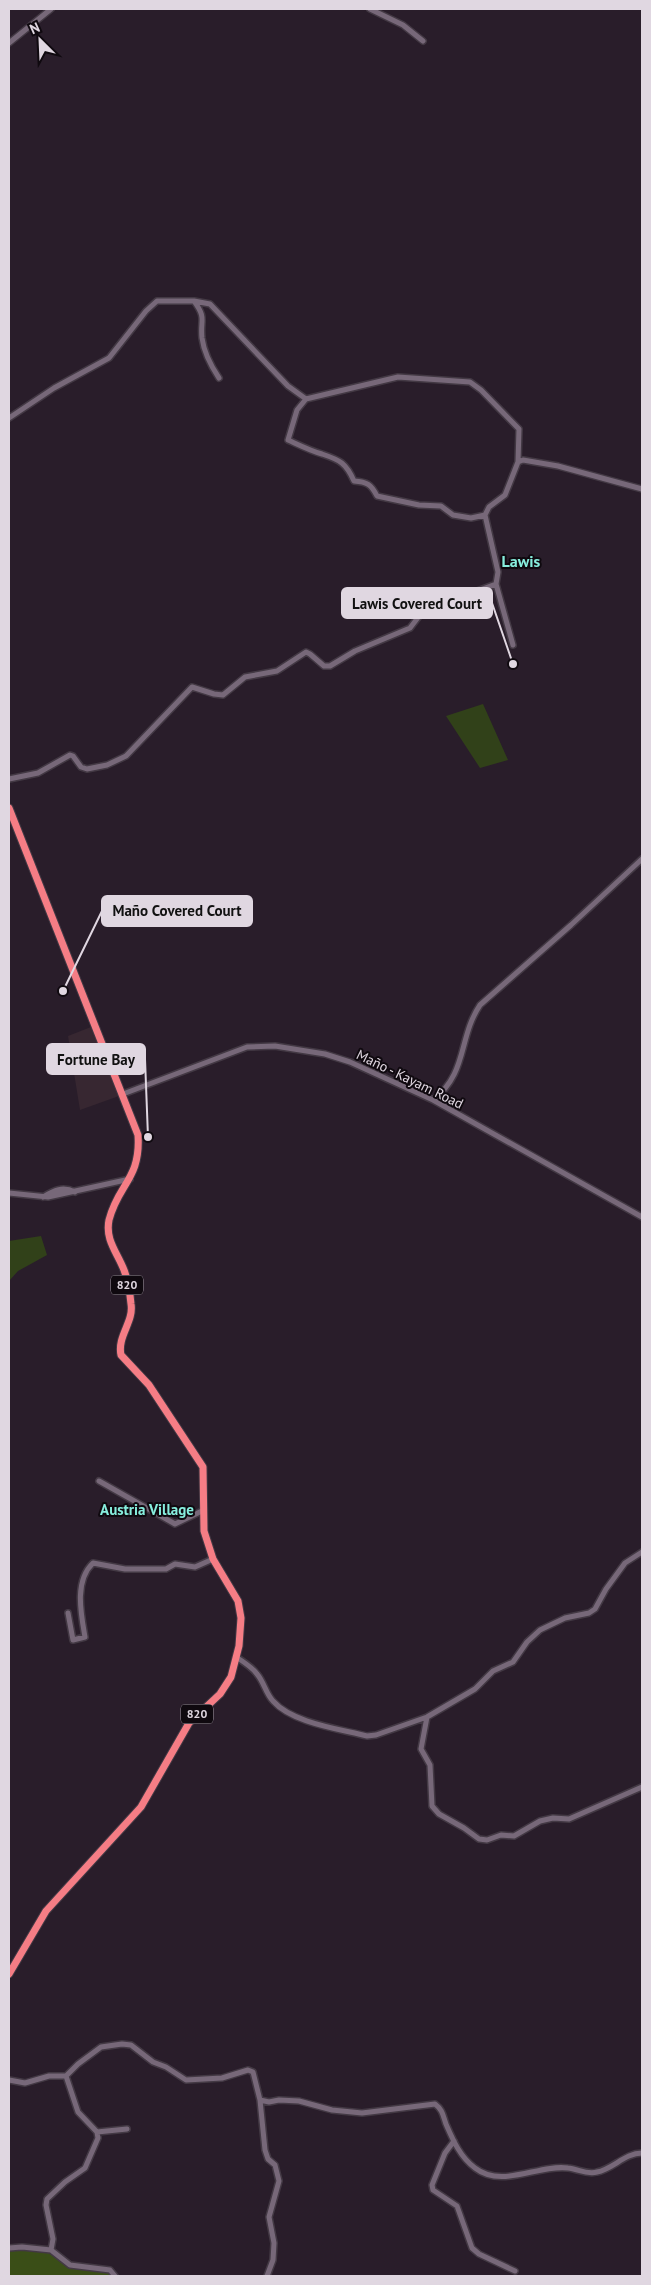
<svg xmlns="http://www.w3.org/2000/svg" width="651" height="2285" viewBox="0 0 651 2285" font-family="'PT Sans',sans-serif">
<style>
.education{fill:#372731}
.green{fill:#314119}
.forest{fill:#3a4e17}
.lines{fill:none;stroke-linecap:round;stroke-linejoin:round}
.minor-casing{stroke:#433944;stroke-width:8}
.highway-casing{stroke:#433944;stroke-width:9}
.minor{stroke:#776879;stroke-width:5}
.highway{stroke:#f57d85;stroke-width:7}
.labels{text-anchor:middle;stroke-width:4;stroke-linejoin:round;paint-order:stroke}
.shield{fill:#0f090f;stroke:#a199a2;stroke-width:1}
.shield-label{font-size:12px;font-weight:bold;fill:#e0d7e1}
.street-label{font-size:14px;fill:#e0d7e1;stroke:#0f090f}
.neighbourhood-label{font-size:15px;font-weight:bold;fill:#87eede;stroke:#0f090f}
.quarter-label{font-size:16px;font-weight:bold;fill:#87eede;stroke:#0f090f}
.leader{fill:none;stroke:#e0d7e1;stroke-width:2}
.callout-dot{fill:#e0d7e1;stroke:#0f090f;stroke-width:2}
.callout{fill:#e0d7e1;stroke:#e0d7e1;stroke-width:2}
.callout-label{font-size:15px;text-anchor:middle;font-weight:bold;fill:#111}
</style>
<rect width="100%" height="100%" fill="#291d2a"/>
<path class="education" d="M 91,1027 L 119,1096 L 80,1110 L 68,1036 Z"/>
<path class="green" d="M 483,704 L 508,760 L 480,768 L 446,716 Z
M 41,1236 L 47,1255 L 18,1271 L 9,1281 L 9,1241 Z"/>
<path class="forest" d="M 51,2250 L 70,2265 L 110,2270 L 115,2276 L 10,2276 L 9,2251 Z"/>
<g class="lines">
<g class="minor-casing">
<path id="minor" d="M 370,9 L 403,25 L 423,41
M 9,43 L 51,9
M 194,301 L 210,304 L 288,386 L 306,399 L 398,377 L 470,382 L 481,390 L 519,429 L 518,462
M 306,399 L 297,410 L 288,440 C 299,445 311,451 322,454 C 340,460 346,463 354,481 C 367,482 371,484 377,496 L 419,505 L 441,506 L 453,515 L 471,518 L 485,515
M 9,418 L 54,388 L 109,358 L 146,311 L 157,301 L 194,301 C 207,319 200,319 202,338 C 204,353 211,366 219,378
M 496,584 L 513,645
M 9,779 L 38,773 L 70,755 L 73,756 L 81,767 L 87,769 L 107,765 L 126,756 L 192,687 L 214,694 L 223,695 L 245,677 L 277,671 L 306,652 L 310,654 L 324,666 L 330,666 L 355,651 L 410,628 L 423,611 L 496,584 L 498,572 L 485,515 L 489,507 L 505,495 L 518,462 L 523,460 L 558,466 L 642,489
M 123,1094 L 247,1047 L 275,1046 L 325,1054 L 350,1062 L 433,1100 L 642,1217
M 433,1100 C 468,1073 458,1038 480,1005 L 571,925 L 642,859
M 9,1193 L 48,1197 L 130,1179
M 43,1197 C 54,1190 63,1186 75,1192
M 99,1481 L 175,1524 L 204,1510
M 68,1613 L 73,1640 L 85,1637 C 81,1614 74,1581 93,1563 L 125,1569 L 166,1569 L 175,1564 L 195,1567 L 213,1559
M 236,1657 C 244,1662 252,1667 257,1674 C 264,1682 266,1694 273,1701 C 292,1723 340,1729 367,1736 L 376,1735 L 427,1717 L 475,1689 L 493,1671 L 513,1662 L 527,1642 L 540,1630 L 565,1618 L 589,1613 L 595,1609 L 606,1589 L 625,1563 L 642,1552
M 427,1717 L 421,1749 L 430,1765 L 432,1806 L 439,1814 L 464,1828 L 479,1839 L 487,1840 L 501,1835 L 514,1836 L 540,1821 L 553,1818 L 569,1819 L 642,1787
M 9,2080 L 25,2083 L 49,2076 L 66,2076 L 78,2064 L 101,2047 L 122,2044 L 131,2045 L 153,2062 L 166,2067 L 186,2080 L 222,2078 L 248,2070 L 253,2072 L 260,2100 L 265,2150 L 268,2159 L 275,2165 L 279,2181 L 269,2217 L 274,2243 L 273,2260 L 267,2276
M 260,2100 L 269,2102 L 279,2100 L 299,2101 L 332,2110 L 362,2113 L 435,2104 C 443,2110 443,2116 446,2124 C 453,2140 460,2157 475,2168 C 502,2189 538,2164 568,2168 C 578,2169 587,2175 597,2172 C 613,2169 625,2153 642,2153
M 97,2132 L 127,2129
M 454,2141 L 445,2153 L 432,2185 L 433,2190 L 457,2206 L 472,2248 L 479,2254 L 515,2271
M 9,2248 L 22,2247 L 51,2250 L 70,2265 L 110,2270 L 115,2276
M 51,2250 L 53,2239 L 46,2205 L 47,2199 L 65,2182 L 85,2168 L 98,2138 L 97,2132 L 78,2112 L 66,2076"/>
</g>
<g class="highway-casing">
<path id="highway" d="M 9,808 L 138,1135 C 141,1179 118,1184 109,1220 C 105,1240 117,1252 124,1270 C 128,1280 130,1293 131,1304 C 134,1322 117,1336 121,1355 L 149,1385 L 203,1467 L 204,1531 L 213,1559 L 238,1601 L 241,1618 L 239,1646 L 231,1677 L 220,1694 L 189,1723 L 141,1807 L 46,1911 L 9,1974"/>
</g>
<use href="#minor" class="minor"/>
<use href="#highway" class="highway"/>
</g>
<g class="labels">
<g class="shield">
<rect x="111" y="1275.5" width="32" height="19" rx="4"/>
<rect x="181" y="1704.5" width="32" height="19" rx="4"/>
</g>
<g class="shield-label">
<text x="127" y="1289">820</text>
<text x="197" y="1718">820</text>
</g>
<g class="street-label">
<text transform="translate(410 1079) rotate(26)" y="5">Maño - Kayam Road</text>
</g>
<g class="neighbourhood-label">
<text x="147" y="1515">Austria Village</text>
</g>
<g class="quarter-label">
<text x="521" y="567">Lawis</text>
</g>
</g>
<path class="leader" d="M513 664L492 603M63 991L102 911M148 1137L145 1059"/>
<g class="callout-dot">
<circle cx="513" cy="664" r="5"/>
<circle cx="63" cy="991" r="5"/>
<circle cx="148" cy="1137" r="5"/>
</g>
<g class="callout">
<rect x="342" y="588" width="150" height="30" rx="5"/>
<rect x="102" y="896" width="150" height="30" rx="5"/>
<rect x="47" y="1044" width="98" height="30" rx="5"/>
</g>
<g class="callout-label">
<text x="417" y="609">Lawis Covered Court</text>
<text x="177" y="916">Maño Covered Court</text>
<text x="96" y="1065">Fortune Bay</text>
</g>
<rect width="651" height="2285" fill="none" stroke="#e0d7e1" stroke-width="20"/>
<g transform="translate(40 40) rotate(336)" stroke="#0f090f" stroke-width="4" paint-order="stroke">
<path d="M0-4L9 19L0 12L-9 19Z" fill="#e0d7e1"/>
<text y="-8" font-size="14" font-weight="bold" text-anchor="middle" fill="#e0d7e1">N</text>
</g>
</svg>
